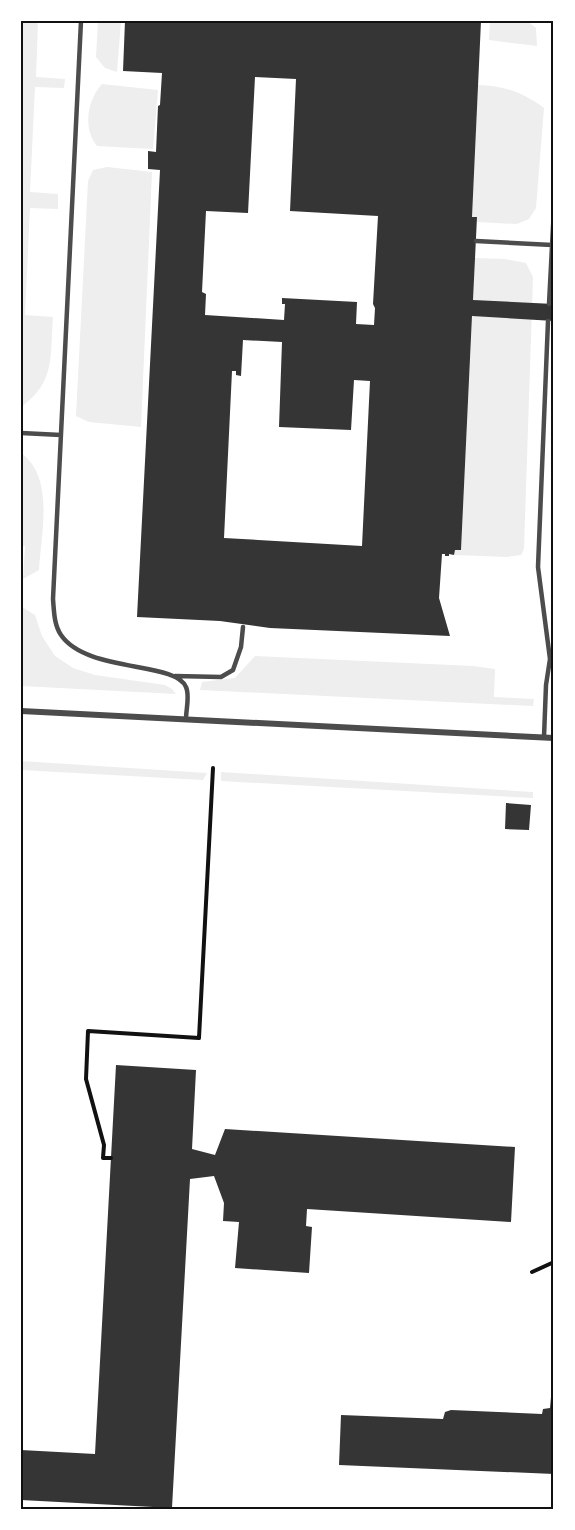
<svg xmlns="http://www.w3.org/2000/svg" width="575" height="1530" viewBox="0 0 575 1530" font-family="Signika,sans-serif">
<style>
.green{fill:#eee}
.building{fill:#353535;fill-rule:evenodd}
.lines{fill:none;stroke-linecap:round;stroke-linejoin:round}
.path{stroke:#111;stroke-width:4}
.service{stroke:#4c4c4c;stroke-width:4.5}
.minor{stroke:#4c4c4c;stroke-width:6}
.neatline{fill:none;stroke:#111;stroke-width:2}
</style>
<rect width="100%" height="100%" fill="#fff"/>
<path class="green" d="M 21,21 L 38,21 L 36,77 L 65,79 L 64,88 L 35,87 L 30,192 L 58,194 L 58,209 L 30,208 L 25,315 L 53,317 C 50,355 56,382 21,407 Z
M 98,21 L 121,21 L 117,72 L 105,68 L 96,57 Z
M 490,21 L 527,21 L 536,28 L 537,46 L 489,40 Z
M 102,84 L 158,90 L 153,149 L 97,146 C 82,128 88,99 102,84 Z
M 478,85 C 505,86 522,92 544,108 L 536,208 L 529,219 L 517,224 L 477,222 L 477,217 L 472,217 Z
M 107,167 L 152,172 L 141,427 L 89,422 L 76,416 L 88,181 L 93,170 Z
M 475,258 L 505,259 L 526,263 L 533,277 L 524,549 L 521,555 L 507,557 L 454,555 L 455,550 L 461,549 Z
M 21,453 C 55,477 41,534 39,570 L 23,579 L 25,546 L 21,546 Z
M 22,607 L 35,615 L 42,636 L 55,656 L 73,668 L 95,675 L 165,685 L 172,689 L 176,694 L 21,686 Z
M 255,656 L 473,666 L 495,669 L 494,697 L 534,699 L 533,706 L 200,690 L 202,682 L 235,678 Z
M 21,761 L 207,773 L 203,780 L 21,770 Z
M 221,772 L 533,792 L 533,798 L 221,781 Z"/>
<path class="building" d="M 125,21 L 481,21 L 472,217 L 477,217 L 473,300 L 554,304 L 554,321 L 472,316 L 461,550 L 455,550 L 454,555 L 449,554 L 449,556 L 445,556 L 445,554 L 442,554 L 439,598 L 450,636 L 270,628 L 220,621 L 137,617 L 160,170 L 148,169 L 148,151 L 156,152 L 158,106 L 160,105 L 162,73 L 123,71 ZM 255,77 L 296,79 L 290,211 L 378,216 L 373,304 L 375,308 L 374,325 L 356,324 L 357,302 L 282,298 L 282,304 L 285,304 L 284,320 L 205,315 L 206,294 L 202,292 L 206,211 L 248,213 ZM 243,340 L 282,342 L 279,427 L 351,430 L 354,380 L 370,381 L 362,546 L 224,538 L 232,371 L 236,371 L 236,375 L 241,376 Z
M 506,803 L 531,805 L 529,830 L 505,829 Z
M 116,1065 L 196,1070 L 192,1149 L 215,1155 L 225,1129 L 515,1147 L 511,1222 L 307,1209 L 306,1226 L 312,1227 L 309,1273 L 235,1268 L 239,1222 L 223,1221 L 224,1203 L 214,1176 L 190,1179 L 172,1508 L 21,1500 L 21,1450 L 95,1454 Z
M 551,1397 L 554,1397 L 554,1474 L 339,1465 L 341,1415 L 443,1419 L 445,1412 L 451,1410 L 542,1414 L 543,1409 L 550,1408 Z"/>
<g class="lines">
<path class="path" d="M 111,1158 L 103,1158 L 104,1145 L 86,1079 L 88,1031 L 199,1038 L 213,768
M 532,1272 L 554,1262"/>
<path class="service" d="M 81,21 L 53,599 C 54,611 54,625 61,635 C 87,673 176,661 186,687 C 190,696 186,709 186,719
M 476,241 L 552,245
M 549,304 L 554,208
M 21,433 L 61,435
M 175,676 L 221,677 L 233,670 L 241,647 L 243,627
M 544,737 L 546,685 L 550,659 L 538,567 L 548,321"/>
<path class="minor" d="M 21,711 L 554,738"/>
</g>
<rect width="575" height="1530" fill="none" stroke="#ffffff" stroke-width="45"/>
<rect x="22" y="22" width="530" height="1486" class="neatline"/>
</svg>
